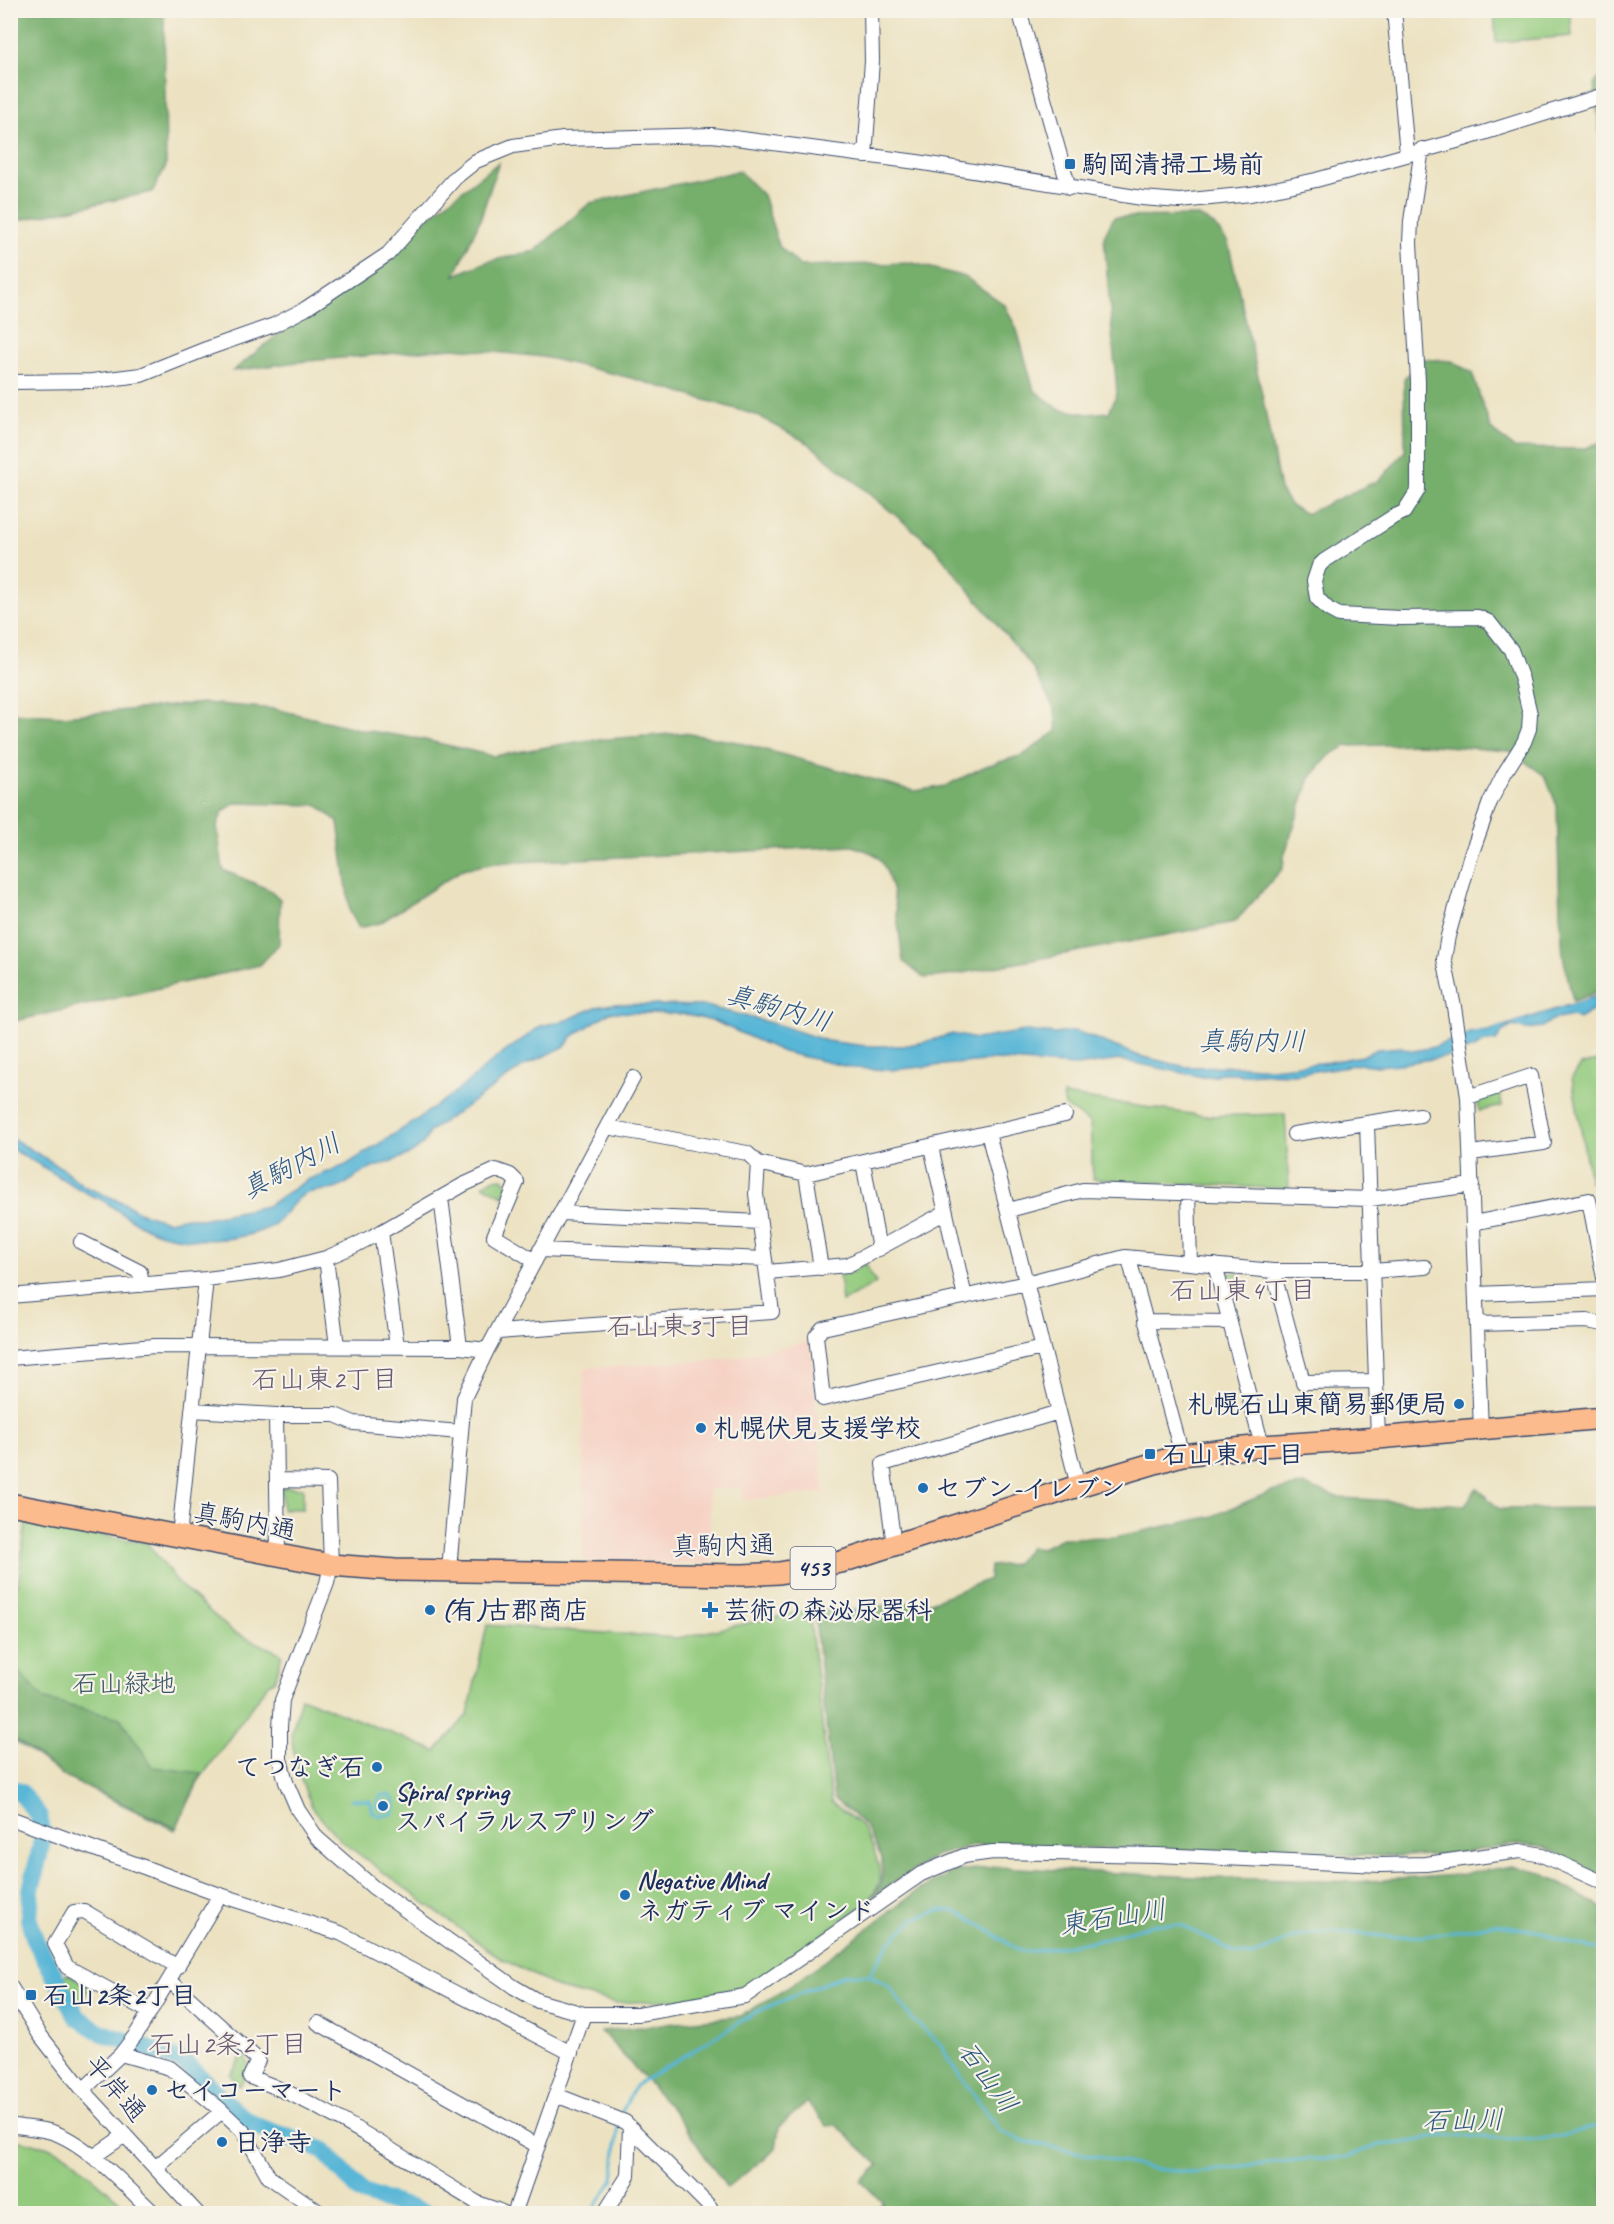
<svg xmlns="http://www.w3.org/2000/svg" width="1614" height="2224" viewBox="0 0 1614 2224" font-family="Caveat,'Klee One',sans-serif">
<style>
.built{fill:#f6d2c4}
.green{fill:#93ca7d;stroke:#577c6e;stroke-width:1.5}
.forest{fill:#76ae6c;stroke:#486e65;stroke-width:1.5}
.water{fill:#58b6d6;stroke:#3a729a;stroke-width:1.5}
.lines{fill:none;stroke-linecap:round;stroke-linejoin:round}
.stream{stroke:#58b6d6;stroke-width:3}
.river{stroke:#58b6d6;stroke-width:18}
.minor-casing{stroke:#3a4a6d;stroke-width:16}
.highway-casing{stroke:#3a4a6d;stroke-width:24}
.minor{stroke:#fff;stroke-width:14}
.highway{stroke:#fbbb8d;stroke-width:21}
.poi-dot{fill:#1f6fb2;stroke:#f7f3e8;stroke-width:2}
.labels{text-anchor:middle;stroke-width:4.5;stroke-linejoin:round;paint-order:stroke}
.shield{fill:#f7f3e8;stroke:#5d6a87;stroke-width:1.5}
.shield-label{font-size:24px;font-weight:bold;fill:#1b2f5e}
.poi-label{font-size:26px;font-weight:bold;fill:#1b2f5e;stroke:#f7f3e8;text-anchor:start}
.street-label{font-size:26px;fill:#1b2f5e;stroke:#f7f3e8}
.park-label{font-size:26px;fill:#395666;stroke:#f7f3e8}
.water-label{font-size:27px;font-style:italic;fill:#2d5882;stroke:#f7f3e8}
.neighbourhood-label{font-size:27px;fill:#665973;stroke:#f7f3e8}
</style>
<rect width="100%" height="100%" fill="#f7f3e8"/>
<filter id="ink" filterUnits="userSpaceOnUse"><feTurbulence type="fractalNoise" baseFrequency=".0167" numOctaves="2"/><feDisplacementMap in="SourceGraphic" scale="12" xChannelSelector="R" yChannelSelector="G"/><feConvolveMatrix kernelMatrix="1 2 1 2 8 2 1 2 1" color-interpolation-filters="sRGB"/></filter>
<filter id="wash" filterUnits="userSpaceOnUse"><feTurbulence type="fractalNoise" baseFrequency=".008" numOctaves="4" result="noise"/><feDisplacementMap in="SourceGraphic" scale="24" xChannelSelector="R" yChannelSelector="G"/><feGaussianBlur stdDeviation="1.35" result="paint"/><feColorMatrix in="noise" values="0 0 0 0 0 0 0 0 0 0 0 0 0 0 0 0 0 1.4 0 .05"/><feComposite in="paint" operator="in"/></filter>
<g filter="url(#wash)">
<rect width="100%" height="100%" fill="#ece2c1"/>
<path class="built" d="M 810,1341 L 824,1493 L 743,1500 L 742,1487 L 708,1489 L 712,1564 L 583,1561 L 584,1368 L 728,1359 Z"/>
<path class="green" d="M 1494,11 L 1570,11 L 1572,36 L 1496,42 Z
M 1603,1060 L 1604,1195 L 1602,1195 L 1599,1181 L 1590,1182 L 1572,1078 L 1581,1065 Z
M 1500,1094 L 1502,1106 L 1479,1111 L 1478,1103 L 1484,1097 Z
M 1063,1095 L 1205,1116 L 1285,1114 L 1289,1189 L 1093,1179 L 1090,1123 L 1065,1106 Z
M 503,1178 L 509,1187 L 503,1196 L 483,1185 L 493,1179 Z
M 865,1264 L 876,1283 L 842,1302 L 839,1273 L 851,1272 Z
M 1223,1273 L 1238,1273 L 1244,1296 L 1230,1299 Z
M 282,1487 L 303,1488 L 303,1509 L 282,1509 Z
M 26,1522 L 147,1543 L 180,1585 L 233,1632 L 282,1654 L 275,1680 L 268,1684 L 200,1779 L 175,1830 L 67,1778 L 13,1740 L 11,1743 L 11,1586 L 18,1585 Z
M 809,1610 L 831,1802 L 861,1825 L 873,1847 L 879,1867 L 880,1882 L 868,1902 L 751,1985 L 690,1999 L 616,2003 L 560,1989 L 498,1957 L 340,1840 L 313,1809 L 298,1773 L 291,1736 L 301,1697 L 436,1751 L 468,1714 L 487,1625 L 678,1638 Z
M 67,1973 L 90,1986 L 80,2005 L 64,1977 Z
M 243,2055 C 254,2066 246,2075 240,2086 L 230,2075 Z
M 10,2139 L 46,2146 L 67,2155 L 133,2213 L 11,2213 Z"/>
<path class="forest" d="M 10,11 L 164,11 L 166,166 L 152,192 L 11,222 Z
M 1603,74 L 1603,164 L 1594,84 Z
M 499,162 L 480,220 L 455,275 L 486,262 L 535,251 L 590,203 L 739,171 L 763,195 L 779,246 L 800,266 L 913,263 L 965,277 L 1005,305 L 1017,330 L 1034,390 L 1059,409 L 1088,414 L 1109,412 L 1117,393 L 1104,237 L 1114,217 L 1199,216 L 1214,225 L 1228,242 L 1262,394 L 1280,490 L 1291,506 L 1306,514 L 1381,479 L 1405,451 L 1404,379 L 1421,359 L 1452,361 L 1472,373 L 1491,429 L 1514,448 L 1583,449 L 1603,441 L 1603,990 L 1573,1001 L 1563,956 L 1560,913 L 1557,806 L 1545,776 L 1510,751 L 1419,744 L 1346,746 L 1330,755 L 1310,778 L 1284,856 L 1283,868 L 1235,922 L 947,976 L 924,978 L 903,961 C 899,936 895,875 878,857 C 873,852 860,849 853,846 L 496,863 L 463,869 L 380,923 L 359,928 L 350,912 L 338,822 L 317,805 L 236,803 L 223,811 L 217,826 L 223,870 L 270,890 L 280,899 L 279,944 L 260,965 L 11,1022 L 11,713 L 62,716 L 204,703 L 275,709 L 363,730 L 421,739 L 493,756 L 582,741 L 684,733 L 737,742 L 915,791 L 945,786 L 986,766 L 1023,755 L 1057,731 L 1055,710 L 1032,667 L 934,547 L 808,443 L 756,415 L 631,378 L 544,357 L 453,348 L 297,362 L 233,371 L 303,314 Z
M 1304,1485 L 1340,1498 L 1465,1505 L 1477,1488 L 1499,1509 L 1603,1508 L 1603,1877 L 1543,1846 L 1520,1844 L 1446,1855 L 1394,1856 L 976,1845 L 937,1855 L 872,1897 L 882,1883 L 882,1858 L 864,1824 L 834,1799 L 814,1609 L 855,1610 L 903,1603 L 928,1603 L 989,1579 L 990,1566 L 1014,1564 L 1030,1547 L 1040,1549 L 1062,1538 L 1115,1537 L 1213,1516 L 1270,1492 Z
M 11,1669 L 18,1671 L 45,1700 L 120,1718 L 153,1767 L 202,1773 L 176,1828 L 67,1778 L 12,1737 L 11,1739 Z
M 1512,1866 L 1542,1873 L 1603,1909 L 1603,2213 L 869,2213 L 883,2203 L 861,2181 L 879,2165 L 836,2125 L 827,2126 L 807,2102 L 779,2127 L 776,2149 L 727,2188 L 674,2111 L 601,2031 L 741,2016 L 789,1987 L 919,1890 L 956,1871 L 997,1867 L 1215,1878 L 1356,1882 L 1458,1875 Z"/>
<path class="water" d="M 1603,994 L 1603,1008 L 1592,1011 L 1579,1019 L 1573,1016 L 1552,1020 L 1542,1027 L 1526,1029 L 1513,1026 L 1503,1031 L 1496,1041 L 1485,1042 L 1474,1048 L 1445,1057 L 1399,1064 L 1377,1066 L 1361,1064 L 1295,1074 L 1257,1073 L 1242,1075 L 1236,1073 L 1219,1073 L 1215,1076 L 1203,1077 L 1120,1060 L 1076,1066 L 995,1060 L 891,1070 L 853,1068 L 783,1052 L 716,1022 L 684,1014 L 610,1012 L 573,1036 L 564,1047 L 527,1064 L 429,1132 C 421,1160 383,1160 362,1173 C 353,1178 344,1187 334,1189 C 324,1191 312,1190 303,1195 C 289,1203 284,1220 270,1227 C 239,1242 195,1243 162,1234 C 141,1228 120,1212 102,1200 C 98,1198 94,1197 90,1195 C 63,1181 38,1162 11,1149 L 10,1137 L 62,1168 L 84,1186 L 124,1203 L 139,1212 L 167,1221 L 187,1217 L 201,1219 L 267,1206 L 307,1180 L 346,1165 L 415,1121 L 463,1086 L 495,1059 L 541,1026 L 567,1020 L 596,1007 L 613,1004 L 706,1006 L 779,1025 L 827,1041 L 866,1046 L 902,1046 L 925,1042 L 952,1034 L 976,1039 L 1026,1031 L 1055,1034 L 1076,1031 L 1139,1056 L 1186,1067 L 1245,1066 L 1271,1068 L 1329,1062 L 1362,1056 L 1377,1049 L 1401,1047 L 1413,1051 L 1434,1047 L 1472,1032 L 1488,1031 Z"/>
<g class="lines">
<path class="stream" d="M 351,1799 L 370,1801 L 373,1812 L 380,1816 L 392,1814 L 396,1806 C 395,1797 390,1794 382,1795 L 377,1800 L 378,1807 L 382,1810 L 389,1808 L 389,1802 L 383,1801 L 382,1805 L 387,1805 L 385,1805
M 869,1975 L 889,1943 L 914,1919 L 939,1910 L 954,1911 L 971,1919 L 1020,1951 L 1034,1951 L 1105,1939 L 1135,1929 L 1157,1924 L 1181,1925 L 1238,1954 L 1252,1956 L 1298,1936 L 1331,1931 L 1394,1937 L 1426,1936 L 1495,1924 L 1542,1932 L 1572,1945 L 1604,1950
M 620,2116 L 635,2086 L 758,2011 L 846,1974 L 869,1975 L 890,1987 L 912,2019 L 941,2045 L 951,2064 L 1000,2130 L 1019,2140 L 1154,2169 L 1196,2173 L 1297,2160 L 1347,2157 L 1377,2145 L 1403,2143 L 1450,2135 L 1525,2140 L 1558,2137 L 1604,2124
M 590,2214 L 613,2180 L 619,2123"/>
<path class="river" d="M 10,1788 L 20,1792 L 39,1816 L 43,1837 L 31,1890 L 29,1919 L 35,1940 L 77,2017 L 100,2032 L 183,2061 L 236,2112 L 256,2126 L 323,2150 L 362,2193 L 429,2214"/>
</g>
</g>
<g filter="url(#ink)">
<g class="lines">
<g class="minor-casing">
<path id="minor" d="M 1019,10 L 1069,188
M 1394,10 L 1407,154
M 1422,149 L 1411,221 L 1410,243 L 1418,381 L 1418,490 L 1404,512 L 1393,517 L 1324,561 L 1319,566 L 1314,581 L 1317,598 L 1328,609 L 1339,615 L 1401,618 L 1478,617 L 1489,622 L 1511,650 L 1522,680 L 1530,714 L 1529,729 L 1524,742 L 1504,774 L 1490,802 L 1470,858 L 1448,936 L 1444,959 L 1454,1007 L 1468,1097 L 1481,1430
M 865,156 L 872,61 L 871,10
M 10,382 L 92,381 L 141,375 L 206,349 L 274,325 L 305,309 L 388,254 L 456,177 L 476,161 L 513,146 L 563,139 L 712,135 L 917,162 L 1142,198 L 1180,201 L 1251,194 L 1316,180 L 1464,139 L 1604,95
M 1468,1097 L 1531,1076 L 1544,1143 L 1471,1153
M 1367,1124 L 1378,1438
M 607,1127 L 747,1153 L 758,1163 L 806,1174 L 1065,1115
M 988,1133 L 1078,1486
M 1294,1134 L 1420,1115
M 931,1147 L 965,1297
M 863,1162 L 879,1249
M 806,1174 L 821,1268
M 1188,1193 L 1190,1263
M 441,1198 L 460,1347
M 1009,1210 L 1083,1190 L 1370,1199 L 1472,1185
M 561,1213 L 760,1222
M 1473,1223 L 1589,1200 L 1604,1278
M 381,1232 L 397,1346
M 81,1242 L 140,1272 L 142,1285
M 540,1250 L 765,1259
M 326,1258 L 337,1346
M 1129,1259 L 1182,1455
M 1215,1265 L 1262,1446
M 1273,1271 L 1303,1382 L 1375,1381
M 767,1272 L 848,1265 L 946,1212
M 1476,1294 L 1604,1289
M 10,1296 L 206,1279 L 279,1270 L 326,1258 L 354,1246 L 381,1232 L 463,1185 L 496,1170 L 510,1175 L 517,1182 L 494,1236 L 535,1261
M 1145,1321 L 1229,1322
M 1477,1324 L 1587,1321 L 1603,1324
M 498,1332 L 772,1312 L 756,1194 L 758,1163
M 1042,1348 L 823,1399 L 816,1336 L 823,1328 L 1026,1283 L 1125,1257 L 1273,1271 L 1372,1271 L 1425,1267
M 10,1358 L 155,1346 L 460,1347 L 487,1350
M 192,1410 L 276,1415 L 335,1415 L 354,1423 L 460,1432
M 276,1415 L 278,1555
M 277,1480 L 328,1481 L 331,1565 L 327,1583 L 282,1700 L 280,1727 L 280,1759 L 286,1782 L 298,1810 L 317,1838 L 373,1887 L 514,1987 L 538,2001 L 584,2014 L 638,2014 L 745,1996 L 921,1874 L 964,1856 L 993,1852 L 1157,1855 L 1381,1865 L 1426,1864 L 1520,1851 L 1542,1855 L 1604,1883
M 179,1536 L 206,1279
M 894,1545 L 883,1464 L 1059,1412
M 449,1570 L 464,1398 L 487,1350 L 633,1078
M 10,1818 L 220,1895 L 340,1933 L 571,2053
M 169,1980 L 258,2060 L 250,2077 C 332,2107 401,2158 476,2202 C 485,2207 496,2208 505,2214
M 10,1986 L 40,2035 L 83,2090 L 198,2214
M 150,2012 L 67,1967 L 55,1944 L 74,1912 L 84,1911 L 178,1967
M 318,2023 L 538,2146
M 121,2054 L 170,2068 L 222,2111
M 83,2090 L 121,2054 L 137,2033 L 220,1895
M 556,2095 L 625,2122 L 710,2207 L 708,2214
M 10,2125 C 24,2128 39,2128 52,2132 C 87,2143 128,2189 155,2214
M 93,2157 L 125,2135
M 155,2168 L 222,2111 L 243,2131 L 269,2177 L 322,2214
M 514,2214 L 584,2014
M 604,2214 L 628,2176 L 630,2127"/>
</g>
<g class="highway-casing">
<path id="highway" d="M 10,1504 L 331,1565 L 395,1570 L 743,1575 L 779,1573 L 841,1562 L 1078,1486 L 1182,1455 L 1262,1446 L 1378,1438 L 1604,1418"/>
</g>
<use href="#minor" class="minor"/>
<use href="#highway" class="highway"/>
</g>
</g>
<g class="poi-dot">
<rect x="1064" y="158" width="12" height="12" rx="3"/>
<circle cx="1459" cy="1404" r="6"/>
<circle cx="701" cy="1428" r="6"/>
<rect x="1144" y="1448" width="12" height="12" rx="3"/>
<circle cx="923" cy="1488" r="6"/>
<circle cx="430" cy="1610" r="6"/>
<path d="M707 1601h6v6h6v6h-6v6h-6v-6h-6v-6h6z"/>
<circle cx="377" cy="1767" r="6"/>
<circle cx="383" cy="1806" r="6"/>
<circle cx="625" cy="1895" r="6"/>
<rect x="25" y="1989" width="12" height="12" rx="3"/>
<circle cx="152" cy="2090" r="6"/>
<circle cx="222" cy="2142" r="6"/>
</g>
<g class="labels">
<rect class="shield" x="790.5" y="1547" width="45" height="42" rx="4.5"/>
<g class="shield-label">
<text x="813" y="1576">453</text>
</g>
<g class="poi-label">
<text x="1082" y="173">駒岡清掃工場前</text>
<text x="1447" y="1413" text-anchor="end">札幌石山東簡易郵便局</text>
<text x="713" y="1437">札幌伏見支援学校</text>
<text x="1162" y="1463">石山東4丁目</text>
<text x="935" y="1497">セブン-イレブン</text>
<text x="442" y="1619">(有)古郡商店</text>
<text x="724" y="1619">芸術の森泌尿器科</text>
<text x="365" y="1776" text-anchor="end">てつなぎ石</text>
<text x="395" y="1800">Spiral spring<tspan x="395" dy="30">スパイラルスプリング</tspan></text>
<text x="637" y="1889">Negative Mind<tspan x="637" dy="30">ネガティブ マインド</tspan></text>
<text x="43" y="2004">石山2条2丁目</text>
<text x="164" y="2099">セイコーマート</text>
<text x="234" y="2151">日浄寺</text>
</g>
<g class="street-label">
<text transform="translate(245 1521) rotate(11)" y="9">真駒内通</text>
<text transform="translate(723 1545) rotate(-1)" y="9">真駒内通</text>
<text transform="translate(116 2088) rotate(49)" y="9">平岸通</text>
</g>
<g class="park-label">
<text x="124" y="1692">石山緑地</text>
</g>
<g class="water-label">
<text transform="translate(779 1008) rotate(16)" y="9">真駒内川</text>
<text x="1252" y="1050">真駒内川</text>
<text transform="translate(291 1166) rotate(-28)" y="9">真駒内川</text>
<text transform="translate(1113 1917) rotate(-9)" y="9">東石山川</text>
<text transform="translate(988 2077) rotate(54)" y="9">石山川</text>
<text transform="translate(1463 2120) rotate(-1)" y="9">石山川</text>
</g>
<g class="neighbourhood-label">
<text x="1243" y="1299">石山東4丁目</text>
<text x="680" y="1335">石山東3丁目</text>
<text x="325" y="1388">石山東2丁目</text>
<text x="228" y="2053">石山2条2丁目</text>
</g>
</g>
<rect width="1614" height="2224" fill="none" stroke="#f7f3e8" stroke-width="36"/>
</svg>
